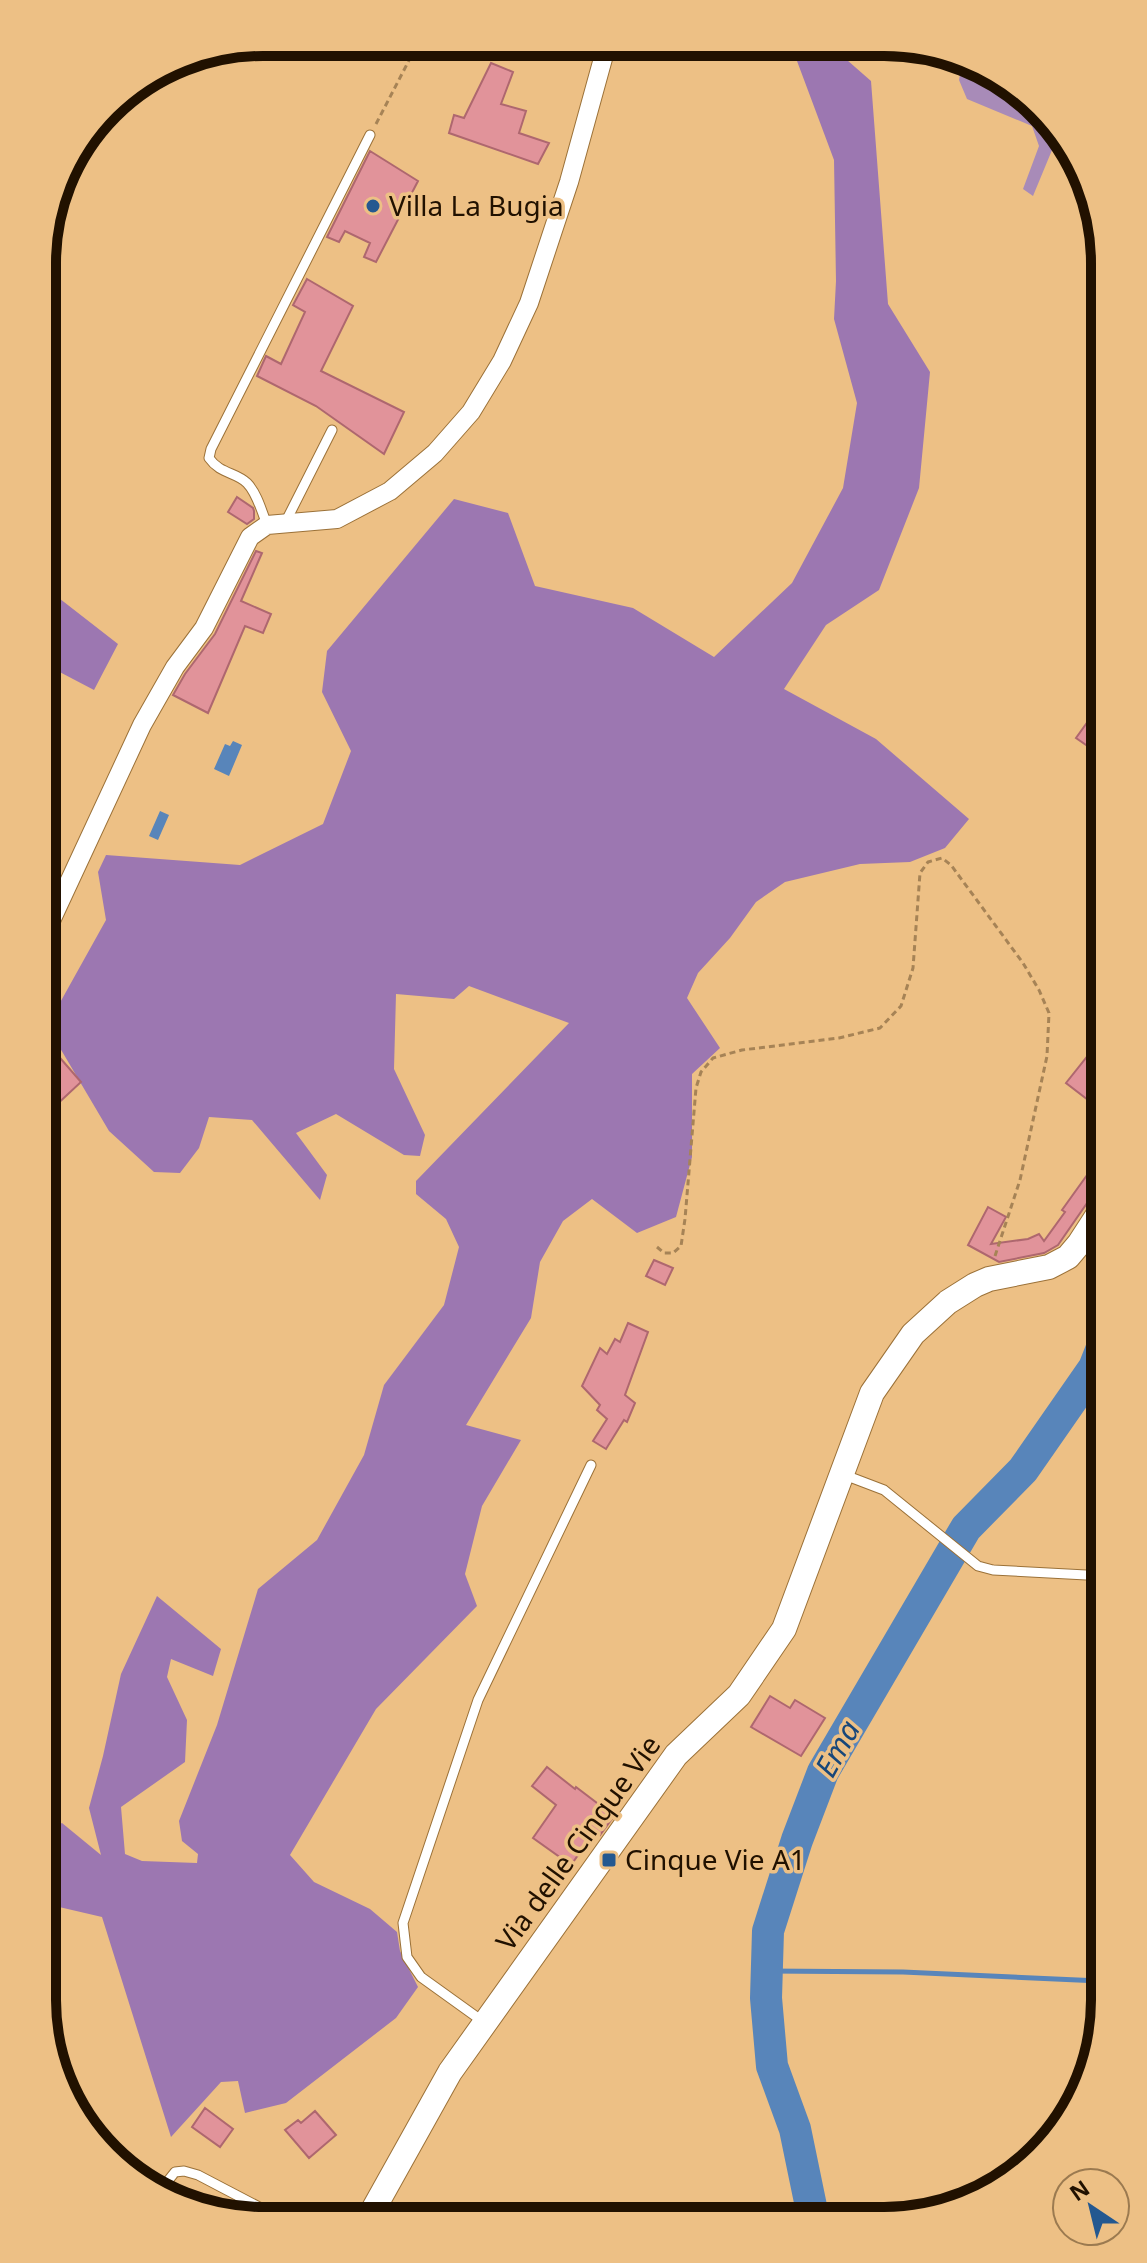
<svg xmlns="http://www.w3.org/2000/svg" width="1147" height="2263" viewBox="0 0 1147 2263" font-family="'Noto Sans',sans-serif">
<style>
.green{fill:#a88bb8}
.forest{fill:#9c77b1}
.water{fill:#5885ba}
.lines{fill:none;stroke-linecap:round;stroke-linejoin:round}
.stream{stroke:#5885ba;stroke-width:5}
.river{stroke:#5885ba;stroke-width:32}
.building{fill:#e1939a;stroke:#ae676f;stroke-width:2}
.lane-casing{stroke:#9b7138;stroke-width:11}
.street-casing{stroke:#9b7138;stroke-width:20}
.secondary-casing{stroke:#9b7138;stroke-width:26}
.path{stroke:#a68356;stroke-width:3;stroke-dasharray:6 4;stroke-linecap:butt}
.lane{stroke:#fff;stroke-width:9}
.street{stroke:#fff;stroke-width:18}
.secondary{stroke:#fff;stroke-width:24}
.poi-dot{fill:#245890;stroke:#edc085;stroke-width:3}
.labels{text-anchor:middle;stroke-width:7;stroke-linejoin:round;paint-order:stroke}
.poi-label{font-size:28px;fill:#211100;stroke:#edc085;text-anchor:start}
.street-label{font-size:28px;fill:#211100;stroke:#edc085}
.water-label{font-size:30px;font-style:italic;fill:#18477a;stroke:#edc085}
.rim{fill:none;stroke:#211100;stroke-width:10}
</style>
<rect width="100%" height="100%" fill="#edc085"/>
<path class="green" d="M 962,63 L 996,80 L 994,83 L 1029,97 L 1057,138 L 1033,196 L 1023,189 L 1039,146 L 1032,126 L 967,99 L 959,80 Z"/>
<path class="forest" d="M 784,45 L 831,46 L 871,81 L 888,304 L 930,372 L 919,488 L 879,590 L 826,625 L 784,689 L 876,739 L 969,819 L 945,848 L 910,862 L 860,864 L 785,882 L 756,902 L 730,938 L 698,973 L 687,998 L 720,1048 L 692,1074 L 692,1157 L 676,1217 L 637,1233 L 592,1199 L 563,1221 L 540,1262 L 531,1318 L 466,1425 L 521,1440 L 482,1506 L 465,1574 L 477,1606 L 376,1709 L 290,1855 L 314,1882 L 370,1909 L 397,1932 L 400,1951 L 418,1987 L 396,2018 L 286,2103 L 245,2113 L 238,2081 L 221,2082 L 171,2137 L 102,1917 L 42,1903 L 42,1832 L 62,1823 L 101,1855 L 89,1808 L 103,1756 L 121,1674 L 157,1596 L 221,1649 L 213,1676 L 171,1659 L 167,1677 L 187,1720 L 185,1762 L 121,1807 L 125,1854 L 142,1861 L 197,1863 L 198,1854 L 182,1841 L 179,1821 L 217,1725 L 258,1589 L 317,1540 L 364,1455 L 384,1385 L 444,1305 L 459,1247 L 446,1219 L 416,1194 L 416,1181 L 569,1023 L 469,986 L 454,999 L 396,994 L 394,1069 L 425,1135 L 420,1156 L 404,1155 L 336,1114 L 296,1133 L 327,1175 L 320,1200 L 252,1120 L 209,1117 L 199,1148 L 180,1173 L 154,1172 L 109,1131 L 47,1026 L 106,920 L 98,872 L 106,855 L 240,865 L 323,824 L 351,751 L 322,692 L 327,651 L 454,499 L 508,513 L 535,586 L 633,608 L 714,657 L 792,583 L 843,488 L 857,403 L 834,319 L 836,281 L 834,160 L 797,61 Z
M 43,589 L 55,595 L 118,644 L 94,690 L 52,668 L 43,657 Z"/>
<path class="water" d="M 233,741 L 242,745 L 229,776 L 214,769 L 225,744 L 230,746 Z
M 160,811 L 169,815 L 158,840 L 149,836 Z"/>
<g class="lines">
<path class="stream" d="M 767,1971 L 903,1972 L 1100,1981"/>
<path class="river" d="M 814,2221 L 795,2129 L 772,2066 L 766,1998 L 768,1931 L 797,1840 L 823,1772 L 966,1528 L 1023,1470 L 1094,1368 L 1105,1340"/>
</g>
<path class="building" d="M 491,63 L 513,72 L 501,104 L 526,111 L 519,133 L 549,143 L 538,164 L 449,133 L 454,115 L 464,118 Z
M 370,151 L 418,181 L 376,262 L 364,257 L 370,243 L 345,231 L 339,242 L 327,237 Z
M 307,279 L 353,306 L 321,371 L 404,412 L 384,454 L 316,406 L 257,376 L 266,356 L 281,364 L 305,312 L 293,305 Z
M 237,497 L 253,508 L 254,511 L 254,519 L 247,524 L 228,512 Z
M 256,551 L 262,553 L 241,601 L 271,614 L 263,633 L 245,626 L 208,713 L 173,695 L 185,674 L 215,634 Z
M 1105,695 L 1105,758 L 1076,738 L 1086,724 L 1088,726 Z
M 1086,1058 L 1105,1072 L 1105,1113 L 1066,1083 Z
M 61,1059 L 81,1082 L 53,1108 L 43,1097 L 43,1075 Z
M 1105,1150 L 1105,1183 L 1092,1196 L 1058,1245 L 1044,1253 L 999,1262 L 968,1245 L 988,1207 L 1006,1217 L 991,1244 L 1028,1239 L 1039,1234 L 1044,1241 L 1065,1212 L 1062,1210 Z
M 654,1260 L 673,1268 L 665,1285 L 646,1276 Z
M 628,1323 L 648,1332 L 625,1395 L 635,1403 L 627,1422 L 624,1420 L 606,1449 L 593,1441 L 607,1419 L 597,1410 L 600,1405 L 582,1386 L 600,1348 L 607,1354 L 615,1339 L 620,1342 Z
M 770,1696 L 790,1708 L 795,1700 L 825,1718 L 801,1756 L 751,1727 Z
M 547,1767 L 575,1789 L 576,1787 L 614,1816 L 600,1835 L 595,1831 L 571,1865 L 533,1838 L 556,1805 L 532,1786 Z
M 205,2108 L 233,2129 L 220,2147 L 192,2127 Z
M 315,2111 L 336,2135 L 309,2158 L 285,2130 L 298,2120 L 301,2123 Z"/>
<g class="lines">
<g class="lane-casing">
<path id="lane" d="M 285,523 L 332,430
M 267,525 C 262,512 257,493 247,483 C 236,472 220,474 209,458 L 211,449 L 370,135
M 842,1474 L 884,1490 L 978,1566 L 993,1570 L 1105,1576
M 485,2023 L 421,1977 L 407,1957 L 403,1923 L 478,1700 L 591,1465
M 163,2187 L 175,2172 L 184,2171 L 198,2175 L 282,2219"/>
</g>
<g class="street-casing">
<path id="street" d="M 43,938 L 142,725 L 175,667 L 204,628 L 250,537 L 267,525 L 337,519 L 390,491 L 435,453 L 471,412 L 502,361 L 529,303 L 569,182 L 607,44"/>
</g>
<g class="secondary-casing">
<path id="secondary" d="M 368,2219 L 450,2072 L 676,1755 L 739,1695 L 784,1629 L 872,1393 L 913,1334 L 948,1302 L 975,1285 L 989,1279 L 1049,1267 L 1068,1257 L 1079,1244 L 1105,1204"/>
</g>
<path class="path" d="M 376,124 L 418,43
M 657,1247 L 664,1253 L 673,1253 L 681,1246 L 685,1219 L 696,1088 L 701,1072 L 713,1058 L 742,1050 L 839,1038 L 880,1028 L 901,1006 L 913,968 L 920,873 L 928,862 L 942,858 L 951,865 L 1023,963 L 1039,990 L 1049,1013 L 1047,1056 L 1020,1180 L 995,1256"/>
<use href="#lane" class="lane"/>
<use href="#street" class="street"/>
<use href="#secondary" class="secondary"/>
</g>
<g class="poi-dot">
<circle cx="373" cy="206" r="8"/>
<rect x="601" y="1852" width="16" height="16" rx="4"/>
</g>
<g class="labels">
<g class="poi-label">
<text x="389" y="216">Villa La Bugia</text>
<text x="625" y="1870">Cinque Vie A1</text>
</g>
<g class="street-label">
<text transform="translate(578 1843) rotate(-54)" y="10">Via delle Cinque Vie</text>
</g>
<g class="water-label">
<text transform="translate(838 1749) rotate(-61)" y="10">Ema</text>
</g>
</g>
<path d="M0 0H1147V2263H0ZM263 56H884A207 207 0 0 1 1091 263V2000A207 207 0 0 1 884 2207H263A207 207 0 0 1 56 2000V263A207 207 0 0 1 263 56Z" fill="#edc085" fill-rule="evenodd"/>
<path class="rim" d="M263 56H884A207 207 0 0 1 1091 263V2000A207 207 0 0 1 884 2207H263A207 207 0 0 1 56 2000V263A207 207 0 0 1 263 56Z"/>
<g transform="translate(1091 2207) rotate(325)"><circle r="38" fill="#edc085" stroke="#9b7a50" stroke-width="2"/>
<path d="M0-6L14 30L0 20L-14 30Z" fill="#245890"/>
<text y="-12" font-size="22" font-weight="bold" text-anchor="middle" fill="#211100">N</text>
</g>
</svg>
